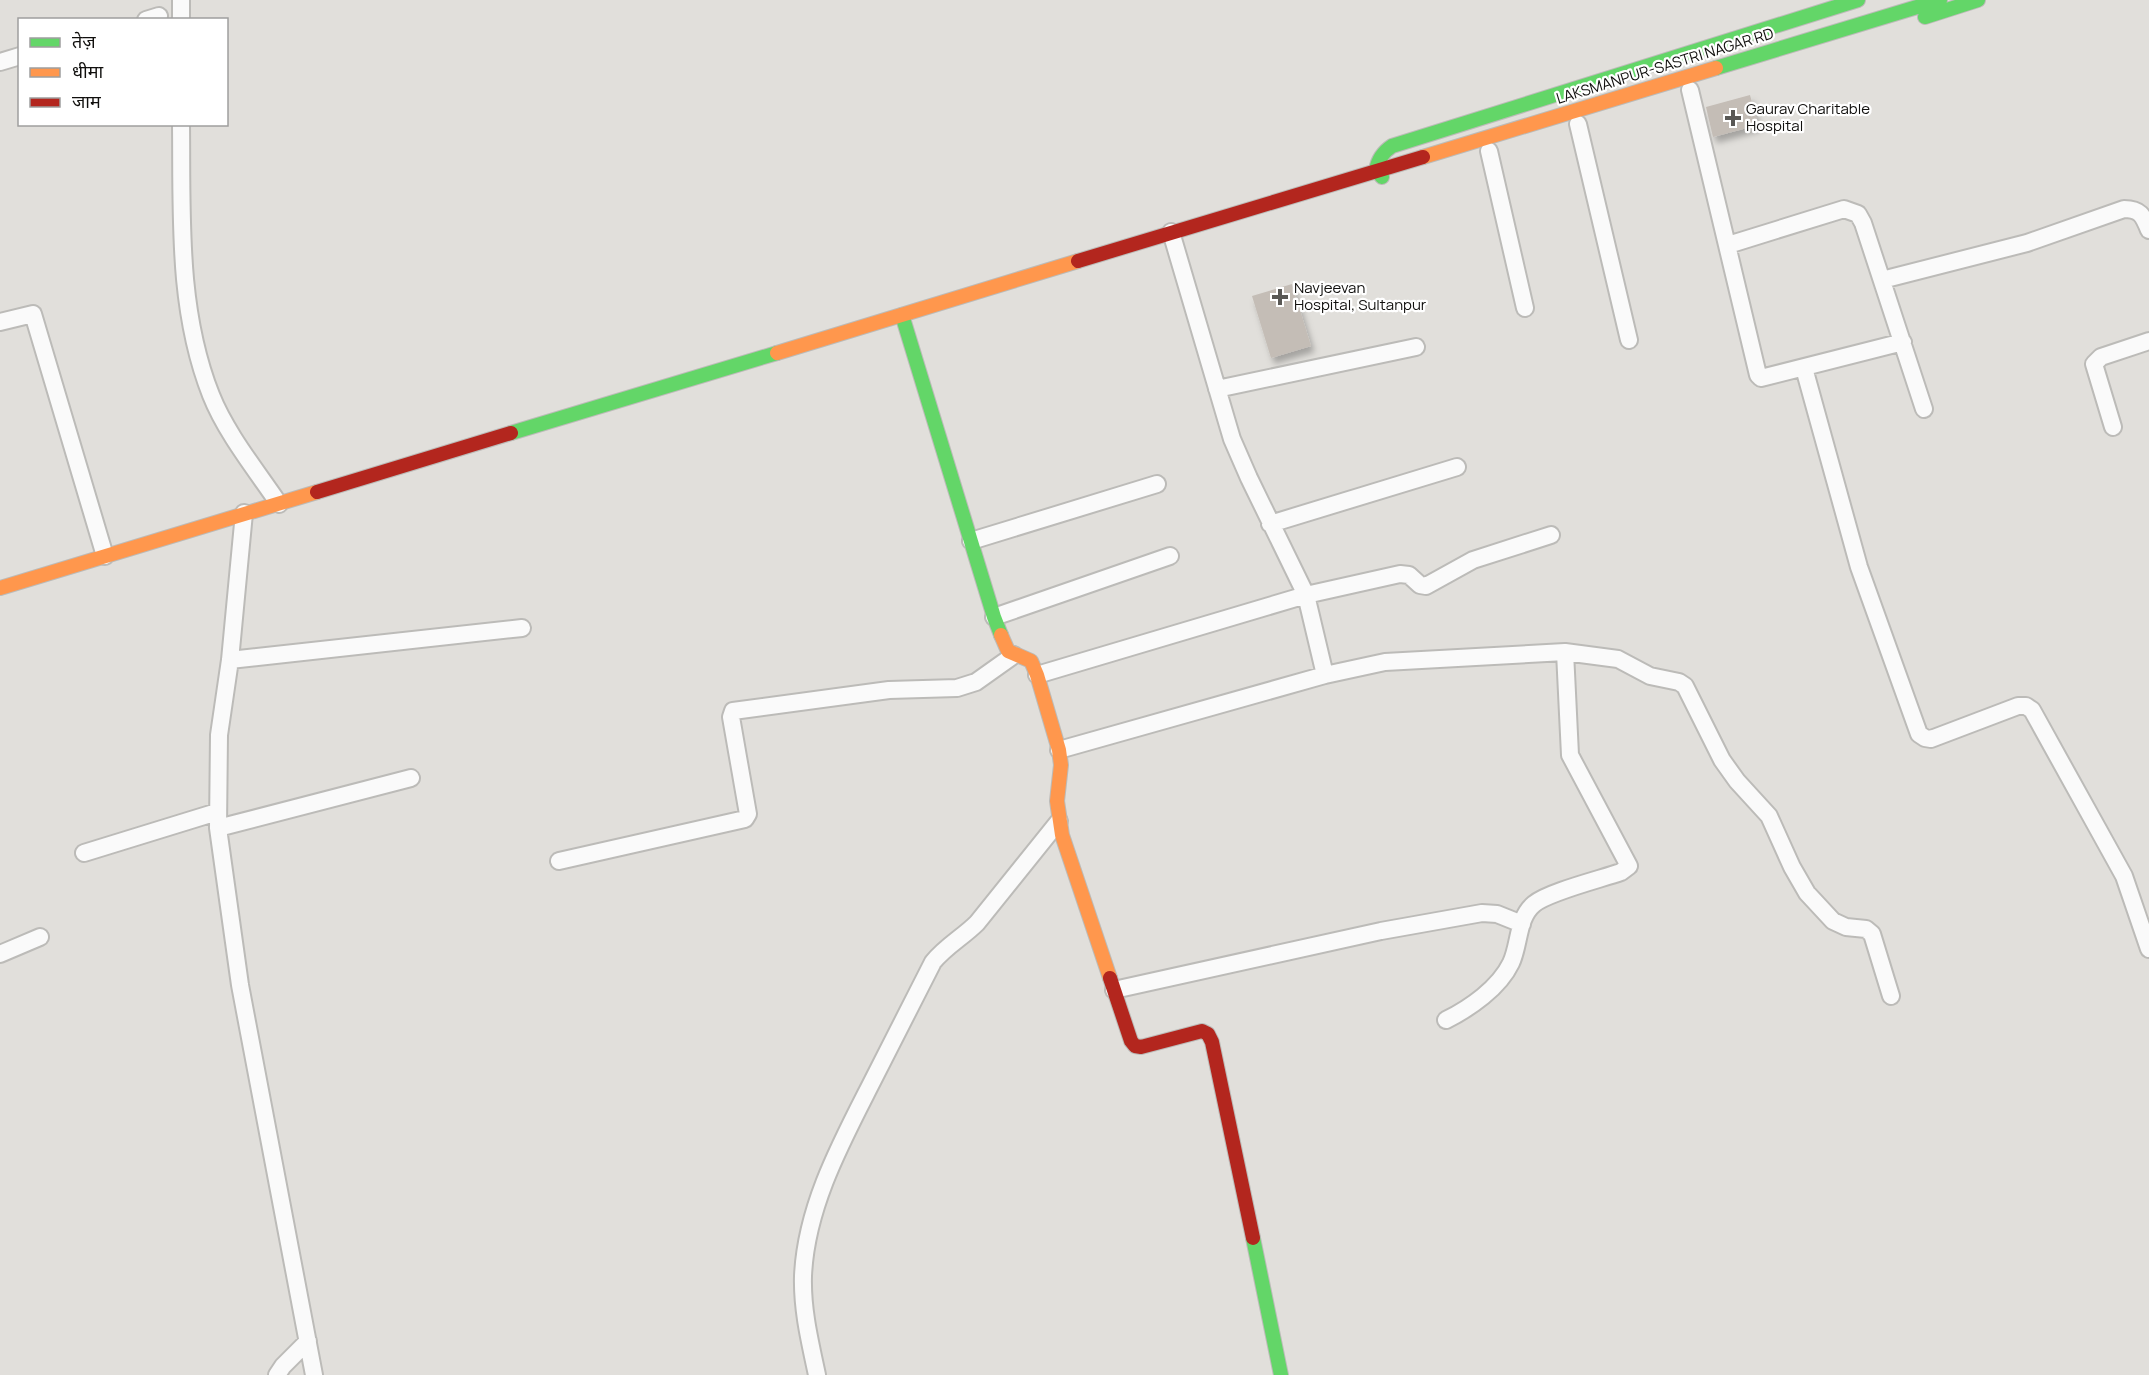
<svg xmlns="http://www.w3.org/2000/svg" width="2149" height="1375" viewBox="0 0 2149 1375" font-family="Manrope,'Noto Sans Devanagari',sans-serif">
<style>
.building{fill:#c4bdb6;filter:url(#shadow)}
.lines{fill:none;stroke-linecap:round;stroke-linejoin:round}
.street-casing{stroke:#bcbbb8;stroke-width:20}
.fast-casing{stroke:#bcbbb8;stroke-width:16}
.slow-casing{stroke:#bcbbb8;stroke-width:16}
.jam-casing{stroke:#bcbbb8;stroke-width:16}
.street{stroke:#fafafa;stroke-width:16}
.fast{stroke:#63d668;stroke-width:14}
.slow{stroke:#ff974d;stroke-width:14}
.jam{stroke:#b3261e;stroke-width:14}
.poi-dot{fill:#595855;stroke:#fff;stroke-width:2}
.labels{text-anchor:middle;stroke-width:4.5;stroke-linejoin:round;paint-order:stroke}
.street-label{font-size:15px;fill:#100f0d;stroke:#fff}
.poi-label{font-size:15px;fill:#100f0d;stroke:#fff;text-anchor:start}
</style>
<defs>
<filter id="shadow"><feDropShadow dx="3.5" dy="6" stdDeviation="3" flood-color="#0004"/></filter>
</defs>
<rect width="100%" height="100%" fill="#e1dfdb"/>
<path class="building" d="M 1750,95 L 1758,125 L 1713,137 L 1706,107 Z
M 1292,284 L 1311,346 L 1271,358 L 1252,296 Z"/>
<g class="lines">
<g class="street-casing">
<path id="street" d="M 146,20 L 159,16
M 181,20 L 181,0
M 0,62 L 20,56
M 1690,90 L 1758,375 L 1761,378 L 1903,342
M 181,124 C 182,216 177,309 211,395 C 226,433 256,470 279,504
M 1578,124 L 1629,340
M 1489,151 L 1525,308
M 1171,232 L 1232,439 L 1249,478 L 1306,595 L 1325,675
M 1728,245 L 1844,209 L 1858,214 L 1863,223 L 1924,409
M 1882,280 L 2027,243 L 2124,209 C 2140,209 2143,215 2149,230
M 0,322 L 33,314 L 105,556
M 1804,368 L 1859,567 L 1919,734 L 1925,738 L 1931,739 L 2018,706 L 2026,706 L 2032,710 L 2124,876 L 2149,949
M 1217,389 L 1416,347
M 2113,427 L 2094,364 L 2101,357 L 2149,341
M 244,513 L 230,660 L 219,735 L 218,828 L 240,985 L 314,1375
M 1270,524 L 1457,467
M 971,541 L 1157,484
M 994,617 L 1170,556
M 230,660 L 522,628
M 1037,675 L 1306,595 L 1400,574 L 1409,575 L 1420,585 L 1426,586 L 1473,560 L 1551,535
M 1059,750 L 1325,675 L 1385,662 L 1565,652 L 1618,659 L 1650,676 L 1679,682 L 1685,686 L 1722,760 L 1737,781 L 1769,816 L 1792,867 L 1807,893 L 1833,921 L 1846,927 L 1866,929 L 1872,934 L 1891,996
M 218,828 L 411,778
M 84,853 L 217,812
M 559,861 L 745,819 L 748,814 L 731,717 L 733,711 L 889,690 L 957,688 L 976,682 L 1014,655
M 0,954 L 40,937
M 1114,990 L 1381,931 L 1482,913 L 1497,914 L 1522,924
M 1446,1020 C 1470,1008 1499,988 1511,963 C 1520,944 1517,918 1534,904 C 1548,892 1601,879 1621,872 L 1629,866 L 1570,755 L 1565,652
M 277,1375 L 283,1366 L 308,1341
M 817,1375 C 810,1342 802,1310 803,1276 C 806,1206 842,1141 873,1080 C 893,1040 913,1001 933,962 C 946,946 963,937 977,923 L 1059,821"/>
</g>
<g class="fast-casing">
<path id="fast" d="M 1925,17 L 1978,0
M 1716,68 L 1940,0
M 1382,177 L 1376,170 C 1378,159 1383,152 1392,146 L 1858,0
M 902,315 L 994,617 L 1001,635
M 511,433 L 777,353
M 1253,1238 L 1281,1375"/>
</g>
<g class="slow-casing">
<path id="slow" d="M 1423,157 L 1716,68
M 777,353 L 1078,261
M 0,588 L 317,492
M 1001,635 L 1008,651 L 1031,661 L 1037,675 L 1059,750 L 1061,765 L 1057,801 L 1062,835 L 1110,978"/>
</g>
<g class="jam-casing">
<path id="jam" d="M 1078,261 L 1423,157
M 317,492 L 511,433
M 1110,978 L 1131,1041 L 1135,1046 L 1141,1047 L 1202,1031 L 1208,1034 L 1212,1042 L 1253,1238"/>
</g>
<use href="#street" class="street"/>
<use href="#fast" class="fast"/>
<use href="#slow" class="slow"/>
<use href="#jam" class="jam"/>
</g>
<g class="poi-dot">
<path d="M1730 109h6v6h6v6h-6v6h-6v-6h-6v-6h6z"/>
<path d="M1277 288h6v6h6v6h-6v6h-6v-6h-6v-6h6z"/>
</g>
<g class="labels">
<g class="street-label">
<text transform="translate(1665 66) rotate(-17)" y="5">LAKSMANPUR-SASTRI NAGAR RD</text>
</g>
<g class="poi-label">
<text x="1746" y="114">Gaurav Charitable<tspan x="1746" dy="17">Hospital</tspan></text>
<text x="1294" y="293">Navjeevan<tspan x="1294" dy="17">Hospital, Sultanpur</tspan></text>
</g>
</g>
<rect x="18" y="18" width="210" height="108" fill="#ffffff" stroke="#9f9f9e" stroke-width="1.5"/>
<rect x="30" y="38" width="30" height="9" fill="#63d668" stroke="#9f9f9e" stroke-width="1.5"/>
<text x="72" y="48" font-size="18" fill="#100f0d">तेज़</text>
<rect x="30" y="68" width="30" height="9" fill="#ff974d" stroke="#9f9f9e" stroke-width="1.5"/>
<text x="72" y="78" font-size="18" fill="#100f0d">धीमा</text>
<rect x="30" y="98" width="30" height="9" fill="#b3261e" stroke="#9f9f9e" stroke-width="1.5"/>
<text x="72" y="108" font-size="18" fill="#100f0d">जाम</text>
</svg>
